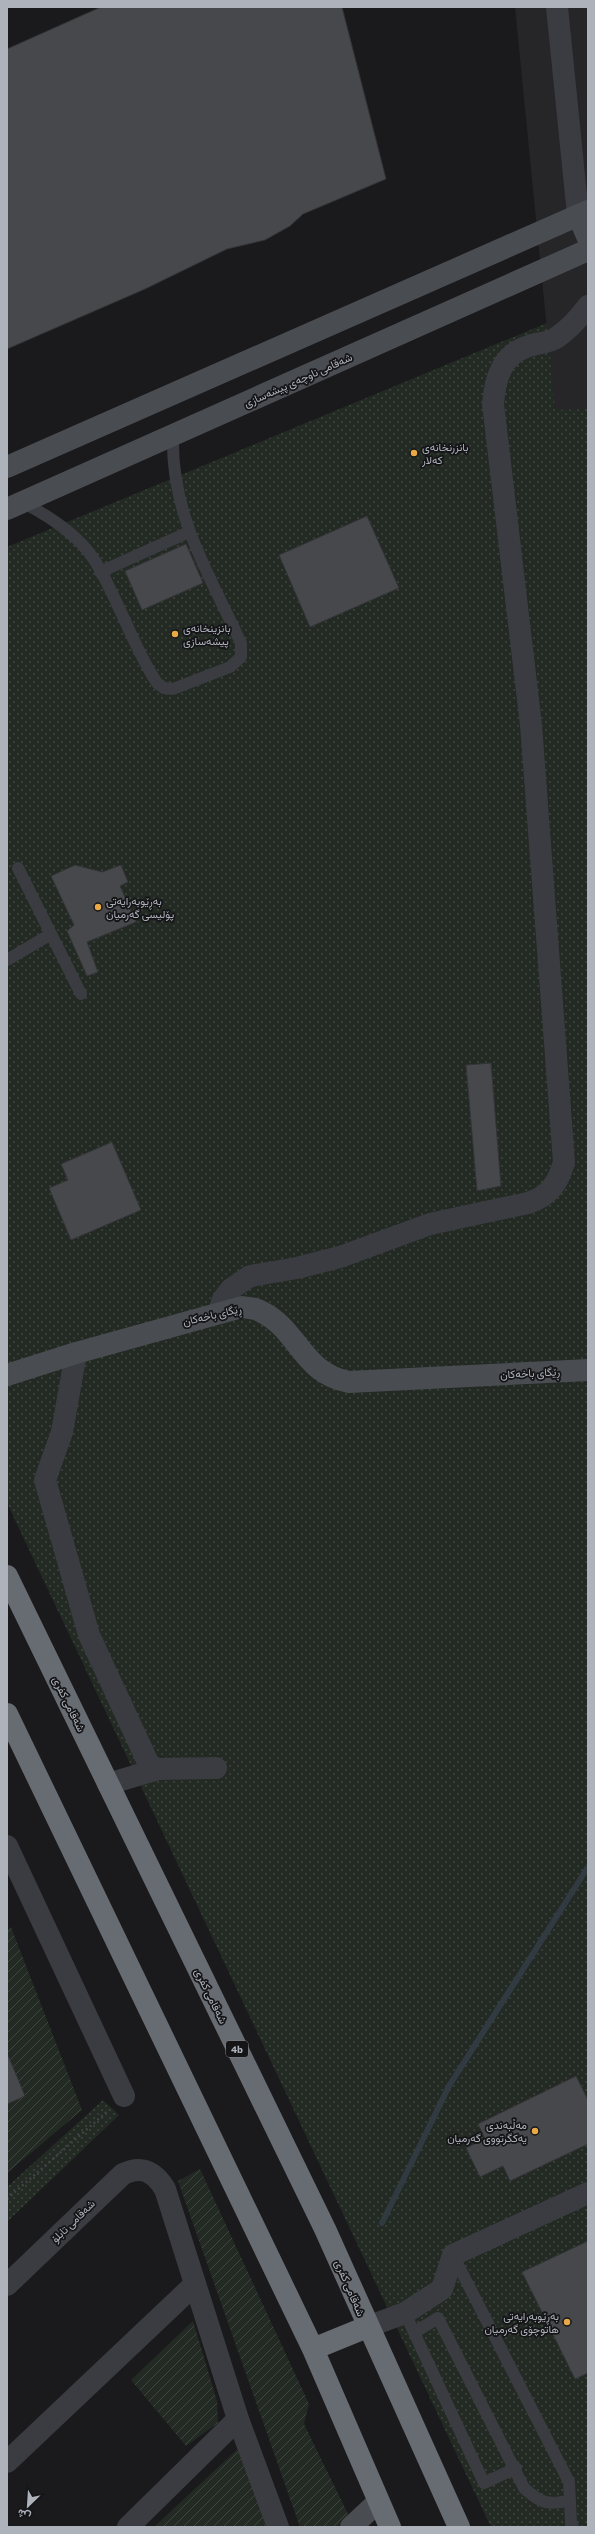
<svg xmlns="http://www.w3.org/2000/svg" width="595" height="2534" viewBox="0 0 595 2534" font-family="Commissioner,Vazirmatn,sans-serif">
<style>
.built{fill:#262629}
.grass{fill:url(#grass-dots)}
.garden{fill:url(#garden-furrows)}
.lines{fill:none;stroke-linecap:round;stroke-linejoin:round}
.stream{stroke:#303a40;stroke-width:6}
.building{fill:#47484c;stroke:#343438}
.path{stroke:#414348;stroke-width:2.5;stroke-dasharray:2 3;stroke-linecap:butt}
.lane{stroke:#3b3c41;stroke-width:12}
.street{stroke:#3b3c41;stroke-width:22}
.secondary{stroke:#494c51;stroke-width:22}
.highway{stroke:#676b72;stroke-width:22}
.poi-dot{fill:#e8a946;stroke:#151517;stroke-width:1.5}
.labels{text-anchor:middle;stroke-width:3.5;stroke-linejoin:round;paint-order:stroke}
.shield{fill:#151517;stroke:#7f838a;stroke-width:1}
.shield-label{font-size:10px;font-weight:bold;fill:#adb2bb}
.street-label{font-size:11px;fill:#adb2bb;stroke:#151517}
.poi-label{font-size:11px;fill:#adb2bb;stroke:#151517;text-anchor:start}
</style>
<defs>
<pattern id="grass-dots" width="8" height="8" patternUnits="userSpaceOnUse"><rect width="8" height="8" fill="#222a23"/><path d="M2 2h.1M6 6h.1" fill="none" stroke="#3f4641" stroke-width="1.8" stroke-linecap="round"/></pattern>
<pattern id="garden-furrows" width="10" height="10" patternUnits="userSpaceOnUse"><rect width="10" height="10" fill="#222a23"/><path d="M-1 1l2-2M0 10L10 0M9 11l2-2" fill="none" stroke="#3f4641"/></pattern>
</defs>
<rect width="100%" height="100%" fill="#1a1a1c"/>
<path class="built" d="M 515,7 L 588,7 L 588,409 L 555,411 Z"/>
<path class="grass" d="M 547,323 L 555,410 L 588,409 L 588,2527 L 491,2527 L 7,1503 L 7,547 Z
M 103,2100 L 119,2115 L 7,2222 L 7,2187 Z"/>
<path class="garden" d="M 11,1927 L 82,2110 L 7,2173 L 7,1930 Z
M 200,2169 L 309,2404 L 304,2424 L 349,2516 L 337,2527 L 300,2527 L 178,2181 Z
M 193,2321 L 217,2401 L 218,2423 L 186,2446 L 131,2380 Z
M 241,2446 L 266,2527 L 154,2527 Z"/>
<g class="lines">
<path class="stream" d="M 382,2223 L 449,2086 L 588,1867"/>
</g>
<path class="building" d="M 101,7 L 342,7 L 386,179 L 303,214 L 290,226 L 265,240 L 227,249 L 145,289 L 7,349 L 7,49 Z
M 367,516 L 399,588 L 310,627 L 279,555 Z
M 186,544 L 203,583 L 142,610 L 125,571 Z
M 75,865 L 102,872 L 121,865 L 128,882 L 120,886 L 136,922 L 87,942 L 98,972 L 87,976 L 67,931 L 74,925 L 51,876 Z
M 491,1063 L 501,1186 L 477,1191 L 466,1065 Z
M 112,1142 L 141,1210 L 71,1240 L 49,1188 L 68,1180 L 61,1164 Z
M 7,2053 L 25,2096 L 7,2104 Z
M 576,2076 L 588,2100 L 588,2144 L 510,2181 L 503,2166 L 480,2177 L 466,2148 L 485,2139 L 478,2124 Z
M 588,2241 L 588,2373 L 575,2379 L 522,2272 Z"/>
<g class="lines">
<path class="path" d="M 7,2199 L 109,2110"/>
<path class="lane" d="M 22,502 C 49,516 79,535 95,561 C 119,600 132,645 157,683 L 164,688 L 173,689 L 230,667 L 241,657 L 241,643 C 209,574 171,515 173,436
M 100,572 L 189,532
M 18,868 L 81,994
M 7,960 L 51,934
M 453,2255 L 569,2482 L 571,2523 L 573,2527
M 405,2313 L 484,2483 L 516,2468
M 415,2332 L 438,2318 L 524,2488 C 540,2503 549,2506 570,2500"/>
<path class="street" d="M 557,7 L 578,215
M 219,1311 L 223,1299 L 231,1289 L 250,1276 L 297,1268 L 340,1257 L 430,1224 L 528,1203 C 549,1196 558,1184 564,1162 L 531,725 L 493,404 C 495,378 502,354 529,346 C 537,343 548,343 556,338 C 568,330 579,318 588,306
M 76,1353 L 62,1432 L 45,1480 L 89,1635 L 152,1771
M 108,1784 L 158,1769 L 216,1768
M 7,1846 L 124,2096
M 7,2285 L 123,2174 C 142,2165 154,2171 165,2189 L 238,2419 L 278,2527
M 367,2327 L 405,2313 L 442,2289 L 453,2255 L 588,2193
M 7,2462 L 194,2285
M 128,2527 L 238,2419"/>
<path class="secondary" d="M 578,215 L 588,238
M 7,467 L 588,211
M 7,509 L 588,250
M 7,1375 L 76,1353 L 242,1307 C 248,1308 255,1308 260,1311 C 299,1329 301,1373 349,1382 L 588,1370
M 351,2527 L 378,2502"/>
<path class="highway" d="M 7,1576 L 325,2229 L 459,2527
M 7,1714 L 313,2349 L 390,2527
M 313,2349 L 367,2327"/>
</g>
<g class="poi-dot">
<circle cx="414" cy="453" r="4"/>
<circle cx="175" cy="634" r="4"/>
<circle cx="98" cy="907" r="4"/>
<circle cx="535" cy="2131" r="4"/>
<circle cx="567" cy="2322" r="4"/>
</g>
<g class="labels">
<rect class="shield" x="226" y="2041" width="22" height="16" rx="3"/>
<g class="shield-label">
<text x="237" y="2053">4b</text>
</g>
<g class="street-label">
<text transform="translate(298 380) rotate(-24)" y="4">شەقامی ناوچەی پیشەسازی</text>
<text transform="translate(212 1315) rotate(-13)" y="4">ڕێگای باخەکان</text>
<text transform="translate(530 1373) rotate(-3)" y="4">ڕێگای باخەکان</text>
<text transform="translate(69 1704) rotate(64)" y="4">شەقامی کفری</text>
<text transform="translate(211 1996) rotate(64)" y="4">شەقامی کفری</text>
<text transform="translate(73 2221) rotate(-44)" y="4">شەقامی تابلۆ</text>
<text transform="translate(350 2288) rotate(67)" y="4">شەقامی کفری</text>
</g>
<g class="poi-label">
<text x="422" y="451">بانزرنخانەی<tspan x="422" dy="13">کەلار</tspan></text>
<text x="183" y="632">بانزینخانەی<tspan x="183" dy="13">پیشەسازی</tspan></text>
<text x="106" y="905">بەڕێوبەرایەتی<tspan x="106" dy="13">پۆلیسی گەرمیان</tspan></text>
<text x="527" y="2129" text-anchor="end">مەڵبەندی<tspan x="527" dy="13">یەکگرتووی گەرمیان</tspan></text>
<text x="559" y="2320" text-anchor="end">بەڕێوبەرایەتی<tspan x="559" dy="13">هاتوچۆی گەرمیان</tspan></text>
</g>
</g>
<rect width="595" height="2534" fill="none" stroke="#adb2bb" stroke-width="16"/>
<g transform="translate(28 2506) rotate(205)" stroke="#151517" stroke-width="3" paint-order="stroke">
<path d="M0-3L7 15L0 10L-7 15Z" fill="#adb2bb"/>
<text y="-6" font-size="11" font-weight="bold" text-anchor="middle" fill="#adb2bb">ش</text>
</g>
</svg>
